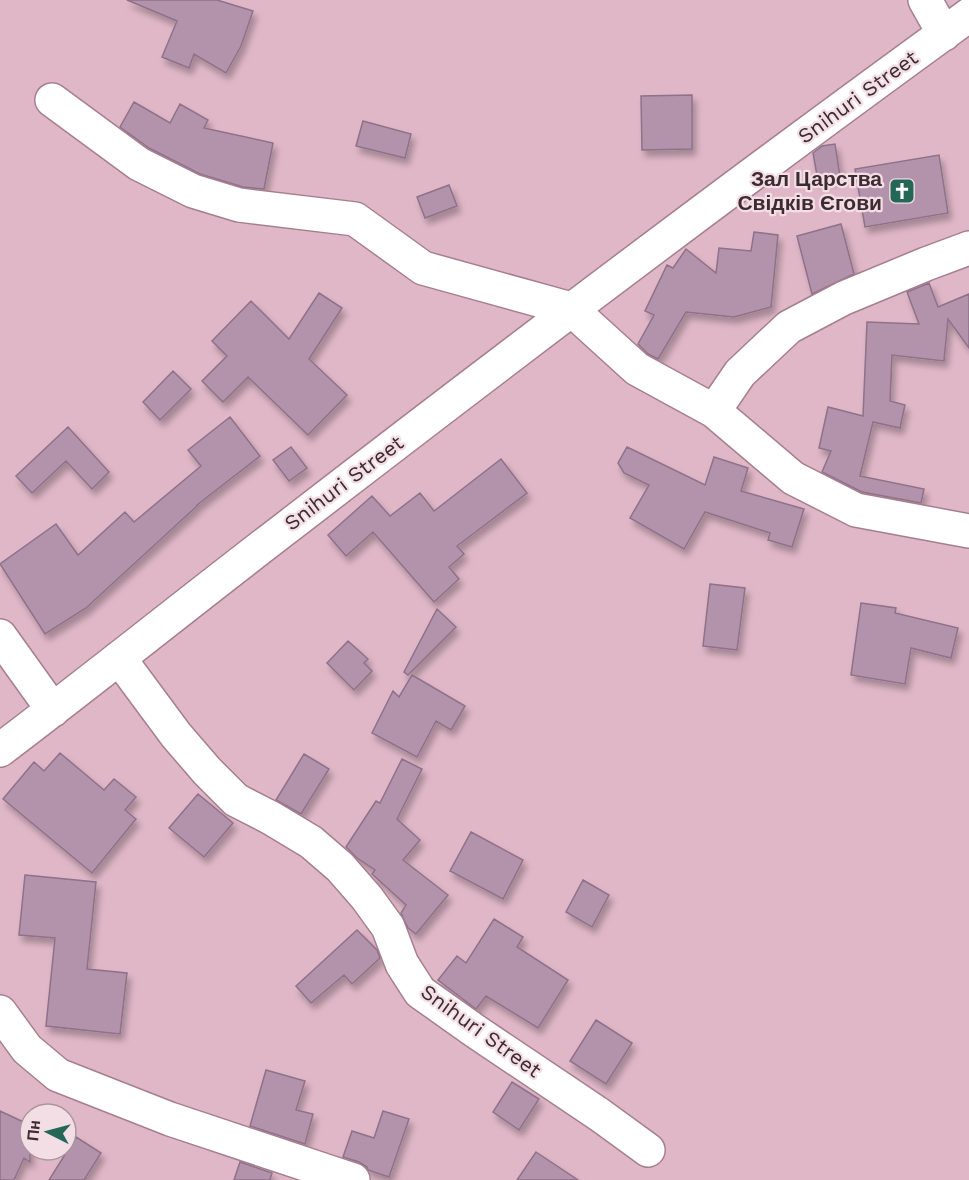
<svg xmlns="http://www.w3.org/2000/svg" width="969" height="1180" viewBox="0 0 969 1180" font-family="'Work Sans',sans-serif">
<style>
.building{fill:#b393ac;stroke:#8f7189;stroke-width:1.5;filter:url(#shadow)}
.lines{fill:none;stroke-linecap:round;stroke-linejoin:round}
.minor-casing{stroke:#a67f8e;stroke-width:36}
.minor{stroke:#fff;stroke-width:33}
.labels{text-anchor:middle;stroke-width:4.5;stroke-linejoin:round;paint-order:stroke}
.street-label{font-size:21px;fill:#3c2c32;stroke:#f4dee6}
.poi-label{font-size:21px;font-weight:bold;fill:#3c2c32;stroke:#f4dee6;text-anchor:end}
</style>
<defs>
<filter id="shadow"><feDropShadow dx="3.5" dy="6" stdDeviation="3" flood-color="#0004"/></filter>
</defs>
<rect width="100%" height="100%" fill="#e0b7c7"/>
<path class="building" d="M 127,0 L 217,0 L 253,11 L 241,46 L 226,73 L 194,54 L 189,68 L 162,57 L 177,21 Z
M 692,95 L 692,149 L 642,150 L 641,96 Z
M 134,102 L 170,123 L 180,104 L 208,120 L 204,128 L 273,143 L 264,189 L 243,187 L 200,174 L 149,148 L 120,127 Z
M 363,121 L 411,134 L 405,158 L 356,146 Z
M 835,144 L 840,177 L 818,181 L 813,153 L 822,146 Z
M 939,155 L 948,213 L 865,227 L 855,169 Z
M 449,185 L 457,206 L 425,218 L 417,197 Z
M 841,224 L 854,274 L 812,294 L 797,236 Z
M 754,232 L 778,235 L 771,307 L 734,317 L 686,312 L 658,359 L 648,354 L 638,344 L 654,315 L 645,311 L 667,265 L 673,268 L 686,249 L 716,273 L 719,248 L 751,251 Z
M 929,283 L 938,307 L 969,294 L 969,348 L 948,319 L 944,361 L 892,355 L 890,401 L 905,405 L 900,428 L 873,422 L 860,476 L 924,489 L 921,503 L 862,492 L 822,472 L 831,451 L 819,448 L 828,407 L 863,416 L 867,322 L 919,324 L 907,292 Z
M 319,293 L 342,308 L 309,359 L 347,395 L 308,435 L 248,377 L 223,402 L 202,381 L 227,356 L 212,341 L 251,301 L 289,339 Z
M 173,371 L 191,389 L 160,420 L 143,402 Z
M 230,417 L 260,456 L 197,505 L 197,506 L 86,608 L 45,634 L 0,564 L 56,524 L 78,555 L 125,512 L 134,522 L 201,466 L 188,450 Z
M 68,427 L 109,472 L 92,489 L 66,461 L 32,493 L 16,476 Z
M 291,447 L 307,468 L 289,481 L 273,460 Z
M 627,447 L 705,485 L 714,457 L 748,468 L 741,491 L 804,509 L 792,547 L 768,540 L 770,533 L 705,512 L 684,549 L 630,518 L 649,485 L 624,473 L 618,463 Z
M 501,459 L 527,493 L 457,546 L 464,554 L 449,567 L 459,579 L 434,602 L 373,532 L 346,556 L 328,535 L 372,496 L 390,516 L 420,493 L 434,511 Z
M 710,584 L 745,588 L 737,650 L 703,646 Z
M 861,603 L 896,608 L 895,613 L 958,628 L 951,658 L 911,648 L 905,684 L 851,675 Z
M 437,609 L 456,627 L 408,675 L 404,672 Z
M 348,641 L 368,659 L 364,663 L 372,671 L 354,690 L 327,663 Z
M 412,675 L 465,706 L 451,730 L 436,721 L 417,757 L 372,733 L 393,691 L 399,697 Z
M 60,753 L 104,790 L 114,779 L 136,797 L 125,810 L 136,819 L 92,873 L 3,799 L 34,762 L 44,771 Z
M 304,754 L 329,769 L 301,814 L 276,800 Z
M 402,759 L 422,769 L 397,819 L 420,840 L 403,860 L 448,895 L 416,934 L 408,928 L 401,913 L 406,905 L 372,874 L 375,870 L 357,858 L 346,847 L 376,801 L 380,803 Z
M 198,794 L 233,823 L 204,857 L 169,828 Z
M 471,832 L 523,860 L 503,899 L 450,871 Z
M 25,875 L 96,882 L 87,969 L 127,973 L 120,1034 L 46,1026 L 55,938 L 19,935 Z
M 583,880 L 609,895 L 592,927 L 566,912 Z
M 494,919 L 523,937 L 517,947 L 568,980 L 538,1028 L 486,996 L 476,1009 L 438,980 L 457,956 L 466,963 Z
M 357,930 L 377,950 L 380,958 L 352,984 L 344,975 L 311,1003 L 296,986 Z
M 596,1020 L 632,1043 L 606,1084 L 570,1061 Z
M 266,1070 L 305,1081 L 296,1110 L 313,1114 L 305,1144 L 250,1126 Z
M 512,1082 L 539,1099 L 519,1130 L 493,1112 Z
M 0,1111 L 30,1125 L 30,1162 L 24,1158 L 14,1180 L 0,1180 Z
M 383,1111 L 409,1119 L 389,1177 L 368,1170 L 367,1167 L 359,1162 L 343,1157 L 352,1131 L 374,1138 Z
M 76,1137 L 101,1153 L 84,1180 L 49,1180 Z
M 536,1152 L 578,1180 L 517,1180 Z
M 240,1162 L 272,1173 L 270,1180 L 234,1180 Z"/>
<g class="lines">
<g class="minor-casing">
<path id="minor" d="M 925,0 L 944,34
M 52,100 L 139,164 L 193,191 L 239,205 L 355,219 L 423,268 L 571,309 L 637,369 L 714,411 L 740,373 L 789,327 L 844,298 L 926,264 L 969,248
M 714,411 L 793,478 L 856,510 L 969,531
M 0,636 L 53,710
M 119,658 L 176,735 L 207,771 L 236,800 L 271,818 L 311,842 L 340,867 L 367,898 L 388,927 L 402,964 L 420,992 L 475,1031 L 600,1115 L 648,1150
M 0,750 C 98,676 193,599 290,525 C 514,352 740,181 969,15
M 0,1012 L 27,1049 L 58,1075 L 170,1119 L 353,1180"/>
</g>
<use href="#minor" class="minor"/>
</g>
<defs>
<g id="church-square" transform="scale(1.35)"><rect x="-9" y="-9" width="18" height="18" rx="4" fill="#256756" stroke="#f4dee6"/><path d="M-1.2-6h2.4v3.5h3.3v2.4h-3.3V6h-2.4V-.1h-3.3v-2.4h3.3Z" fill="#fff"/></g>
</defs>
<g fill-rule="evenodd">
<use href="#church-square" x="902" y="191"/>
</g>
<g class="labels">
<g class="street-label">
<text transform="translate(858 97) rotate(-36)" y="7">Snihuri Street</text>
<text transform="translate(344 483) rotate(-37)" y="7">Snihuri Street</text>
<text transform="translate(481 1031) rotate(36)" y="7">Snihuri Street</text>
</g>
<g class="poi-label">
<text x="882" y="186">Зал Царства<tspan x="882" dy="24">Свідків Єгови</tspan></text>
</g>
</g>
<g transform="translate(48 1132) rotate(276)"><circle r="28" fill="#f4dee6" stroke="#aa979e" stroke-width="1.5"/>
<path d="M0-4.5L10 22L0 15L-10 22Z" fill="#256756"/>
<text y="-9" font-size="16" font-weight="bold" text-anchor="middle" fill="#3c2c32">Пн</text>
</g>
</svg>
